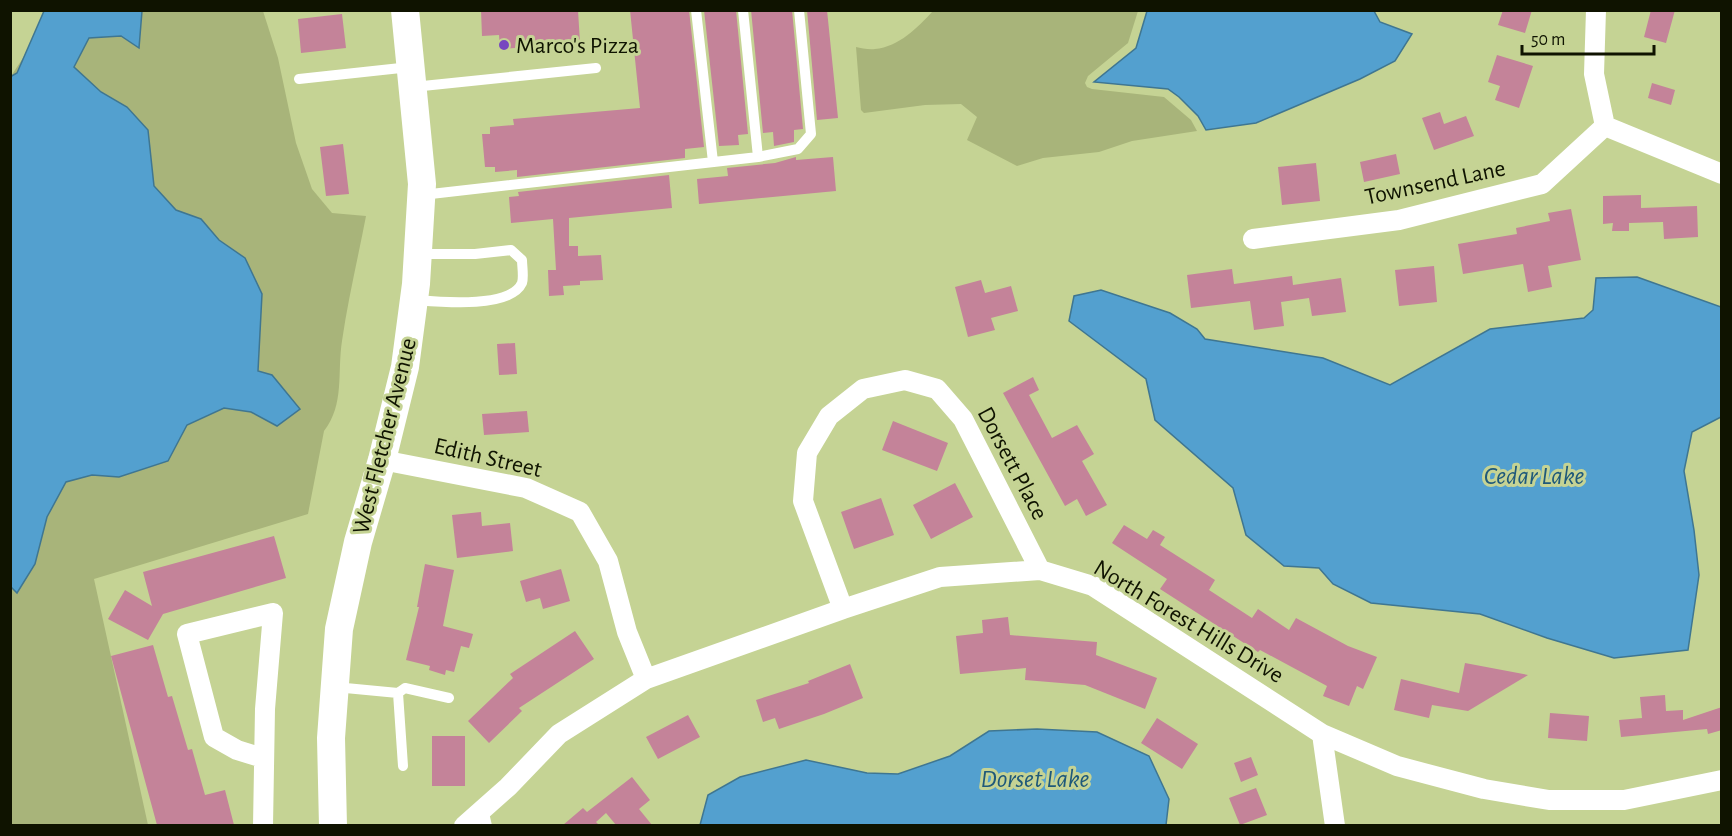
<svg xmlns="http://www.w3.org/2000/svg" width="1732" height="836" viewBox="0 0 1732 836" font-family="'Alegreya Sans',sans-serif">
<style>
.green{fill:#a8b47a}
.water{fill:#53a0cf;stroke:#3f7691;stroke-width:1.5}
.building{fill:#c48399}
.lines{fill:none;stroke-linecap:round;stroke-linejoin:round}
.lane{stroke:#fff;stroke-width:10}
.street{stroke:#fff;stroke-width:20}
.secondary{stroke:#fff;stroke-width:28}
.poi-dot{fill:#7748c0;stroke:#c5d394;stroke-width:2}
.labels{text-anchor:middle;stroke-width:6;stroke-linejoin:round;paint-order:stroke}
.poi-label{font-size:24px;fill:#0f1300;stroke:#c5d394;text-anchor:start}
.street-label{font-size:24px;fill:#0f1300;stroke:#c5d394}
.water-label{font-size:26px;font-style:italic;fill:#1f597a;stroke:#c5d394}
</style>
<rect width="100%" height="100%" fill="#c5d394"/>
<path class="green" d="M 48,11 L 263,11 L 278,58 L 296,143 L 312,189 L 332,213 L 366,216 C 358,258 348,299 342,341 C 337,372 345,404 324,431 L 308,514 L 94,579 L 148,825 L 11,826 L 11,76 L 23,58 Z
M 933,11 L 1138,11 L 1128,43 L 1088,76 L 1085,83 L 1087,87 L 1092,89 L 1164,97 L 1191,120 L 1197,131 L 1132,141 L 1099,152 L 1043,158 L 1017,166 L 967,140 L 977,117 L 961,104 L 925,105 L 864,113 L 861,110 L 856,47 C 861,48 869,50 875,49 C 899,47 918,27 933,11 Z"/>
<path class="water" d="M 44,11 L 142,11 L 139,48 L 121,36 L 89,38 L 74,67 L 101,92 L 127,107 L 148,130 L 154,186 L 176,210 L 201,219 L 219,240 L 245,258 L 262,294 L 258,371 L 272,375 L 300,409 L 277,426 L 251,412 L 224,408 L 187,425 L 168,461 L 119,477 L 92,475 L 66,482 L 47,517 L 35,564 L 17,593 L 10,586 L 10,77 L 17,73 Z
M 1147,11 L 1374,11 L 1380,22 L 1412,34 L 1395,61 L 1360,79 L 1256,123 L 1206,130 L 1198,116 L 1179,97 L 1168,89 L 1094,82 L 1136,48 Z
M 1637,277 L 1721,307 L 1721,417 L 1692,432 L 1684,471 L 1694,530 L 1699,575 L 1688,650 L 1614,658 L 1547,638 L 1480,614 L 1371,603 L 1333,584 L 1319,568 L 1284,566 L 1246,535 L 1233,488 L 1155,420 L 1146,379 L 1069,321 L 1074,296 L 1101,290 L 1170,313 L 1197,329 L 1205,339 L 1323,358 L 1390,385 L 1490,329 L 1584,318 L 1593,310 L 1596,278 Z
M 1037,729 L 1097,732 L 1149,756 L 1169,799 L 1166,825 L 700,825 L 708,795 L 740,777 L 806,760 L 867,773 L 898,774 L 950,756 L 989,731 Z"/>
<path class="building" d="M 481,10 L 578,10 L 580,43 L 500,49 L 499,35 L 482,36 Z
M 630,10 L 689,10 L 704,147 L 685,149 L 685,158 L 517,177 L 517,170 L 495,172 L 495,167 L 485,167 L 482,134 L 490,134 L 490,127 L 514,125 L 513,119 L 640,108 Z
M 704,10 L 736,10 L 748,134 L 738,135 L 739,145 L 719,146 Z
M 751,10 L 792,10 L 803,129 L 794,130 L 794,142 L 774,146 L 773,132 L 763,133 Z
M 807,10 L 827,10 L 838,118 L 817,120 Z
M 1503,10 L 1532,10 L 1525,33 L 1498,25 Z
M 1651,10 L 1675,10 L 1666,43 L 1644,37 Z
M 342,14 L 346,48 L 301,53 L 298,19 Z
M 1497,55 L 1533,66 L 1519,108 L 1495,100 L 1500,86 L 1488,82 Z
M 1652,83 L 1675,90 L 1671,105 L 1648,98 Z
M 1440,112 L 1444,124 L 1466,116 L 1474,136 L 1434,150 L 1422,118 Z
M 343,144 L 349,194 L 326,196 L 320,147 Z
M 1396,154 L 1400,174 L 1364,182 L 1360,162 Z
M 796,157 L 796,160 L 833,157 L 836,191 L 699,204 L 697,179 L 728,176 L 727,168 L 775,163 Z
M 1316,163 L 1320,201 L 1282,205 L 1278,167 Z
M 669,175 L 672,208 L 569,218 L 569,246 L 578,246 L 578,256 L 601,255 L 603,280 L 580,281 L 580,285 L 563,286 L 564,295 L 549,296 L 548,270 L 556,270 L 553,219 L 511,223 L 509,197 L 519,196 L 518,192 Z
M 1641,195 L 1641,208 L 1697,206 L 1698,237 L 1664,239 L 1663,222 L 1629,223 L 1629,231 L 1612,231 L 1613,223 L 1603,224 L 1603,196 Z
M 1571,209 L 1581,260 L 1548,266 L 1552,287 L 1528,292 L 1523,264 L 1463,274 L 1458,244 L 1517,234 L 1516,228 L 1550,221 L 1548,213 Z
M 1434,266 L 1437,302 L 1399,306 L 1395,270 Z
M 1232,269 L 1234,284 L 1292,276 L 1293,285 L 1341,278 L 1346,312 L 1312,316 L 1309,298 L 1281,302 L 1284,326 L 1254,330 L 1250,301 L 1191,308 L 1187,275 Z
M 981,280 L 985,293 L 1011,286 L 1018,311 L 991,318 L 995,330 L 968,337 L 955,287 Z
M 515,343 L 517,374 L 499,375 L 497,344 Z
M 1033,377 L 1039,390 L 1029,395 L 1052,438 L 1077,425 L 1094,454 L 1082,461 L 1107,505 L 1086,516 L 1077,499 L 1065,506 L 1003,393 Z
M 527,411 L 529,432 L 484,435 L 482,414 Z
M 893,421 L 948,443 L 937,471 L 882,450 Z
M 955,483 L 973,517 L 931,539 L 913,505 Z
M 881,498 L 894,535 L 854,549 L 841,512 Z
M 481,512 L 482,526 L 510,523 L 513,551 L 457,558 L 452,515 Z
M 1124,525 L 1147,539 L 1153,530 L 1165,537 L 1160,545 L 1215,580 L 1209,590 L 1252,618 L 1258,609 L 1289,630 L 1296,618 L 1348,646 L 1377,657 L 1363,689 L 1357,686 L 1349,706 L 1323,696 L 1327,686 L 1260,650 L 1258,652 L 1160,589 L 1167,579 L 1112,543 Z
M 274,536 L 286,578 L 163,614 L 148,640 L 108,619 L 125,590 L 152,606 L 143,572 Z
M 425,564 L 454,570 L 443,626 L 473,634 L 469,648 L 461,646 L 454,672 L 446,670 L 445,675 L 429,670 L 430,666 L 406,660 L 419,607 L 417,607 Z
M 561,569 L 570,601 L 543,609 L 540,598 L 526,602 L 520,581 Z
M 1008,617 L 1010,635 L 1097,642 L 1096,655 L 1157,678 L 1145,709 L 1085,685 L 1025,680 L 1026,668 L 960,674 L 956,636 L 983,633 L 982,620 Z
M 575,631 L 594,659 L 519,708 L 522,711 L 489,743 L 468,721 L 513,678 L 510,674 Z
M 153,645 L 168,697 L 172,696 L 188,750 L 192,749 L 205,795 L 225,790 L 234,825 L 157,825 L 111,656 Z
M 1465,663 L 1528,675 L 1468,711 L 1432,705 L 1429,718 L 1394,710 L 1401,679 L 1459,693 Z
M 850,664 L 863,698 L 824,714 L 779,729 L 775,718 L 763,722 L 756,700 L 809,683 L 808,681 Z
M 1665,695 L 1666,711 L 1683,710 L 1683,720 L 1722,707 L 1722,730 L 1708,734 L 1707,729 L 1621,737 L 1619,720 L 1642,718 L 1640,697 Z
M 1550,713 L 1589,716 L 1587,741 L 1548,738 Z
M 688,715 L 700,737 L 658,759 L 646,737 Z
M 1157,718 L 1198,744 L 1182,769 L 1141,743 Z
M 432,736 L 465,736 L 465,786 L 432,786 Z
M 1251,757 L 1258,775 L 1241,782 L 1234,763 Z
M 632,777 L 650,800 L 639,809 L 652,825 L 616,825 L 606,813 L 596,822 L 599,825 L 563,825 L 583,808 L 587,812 Z
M 1256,788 L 1267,815 L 1240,825 L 1229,798 Z"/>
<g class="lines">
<path class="lane" d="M 696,10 L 713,162
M 743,10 L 758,157
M 299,79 L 410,67
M 413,87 L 596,68
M 422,195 L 758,157 L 798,149 L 811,134 L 799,10
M 416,300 C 440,302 510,309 522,283 C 524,277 522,266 522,260 L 511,250 L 475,254 L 419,254
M 335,687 L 398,693 L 403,766
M 398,693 L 405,688 L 449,698
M 483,809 L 487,826"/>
<path class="street" d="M 1596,10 L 1594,74 L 1605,126 L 1722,174
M 1253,239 L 1399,220 L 1542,184 L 1605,126
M 382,460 L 526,488 L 580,512 L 608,561 L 627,632 L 646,679
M 843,609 L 803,501 L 807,453 L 829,416 L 863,389 L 905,380 L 937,389 L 963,419 L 1040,570
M 1322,734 L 1335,826
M 263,826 L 265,709 L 273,613 L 187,634 L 214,737 L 237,750 L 263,758
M 464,826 L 508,787 L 559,734 L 646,679 L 843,609 L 940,577 L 1040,570 L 1093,586 L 1322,734 L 1397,766 L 1484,789 L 1549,800 L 1624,800 L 1722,780"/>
<path class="secondary" d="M 333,826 L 331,738 L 339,629 L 358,542 L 382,460 L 405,367 L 416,284 L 422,184 L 405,10"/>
</g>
<circle class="poi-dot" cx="504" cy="45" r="6"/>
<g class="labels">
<g class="poi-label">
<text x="516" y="53">Marco's Pizza</text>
</g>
<g class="street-label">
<text transform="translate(1435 182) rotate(-12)" y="8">Townsend Lane</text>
<text transform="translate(384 436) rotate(-76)" y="8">West Fletcher Avenue</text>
<text transform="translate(488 457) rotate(13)" y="8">Edith Street</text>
<text transform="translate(1013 463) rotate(62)" y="8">Dorsett Place</text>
<text transform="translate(1189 621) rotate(31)" y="8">North Forest Hills Drive</text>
</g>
<g class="water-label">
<text x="1534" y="484">Cedar Lake</text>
<text x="1035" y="787">Dorset Lake</text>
</g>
</g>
<rect width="1732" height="836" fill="none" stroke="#0f1300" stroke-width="24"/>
<path d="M1522 45v9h132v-9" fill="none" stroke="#0f1300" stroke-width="3"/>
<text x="1531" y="45" font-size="18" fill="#0f1300" stroke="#c5d394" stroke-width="4.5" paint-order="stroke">50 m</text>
</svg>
